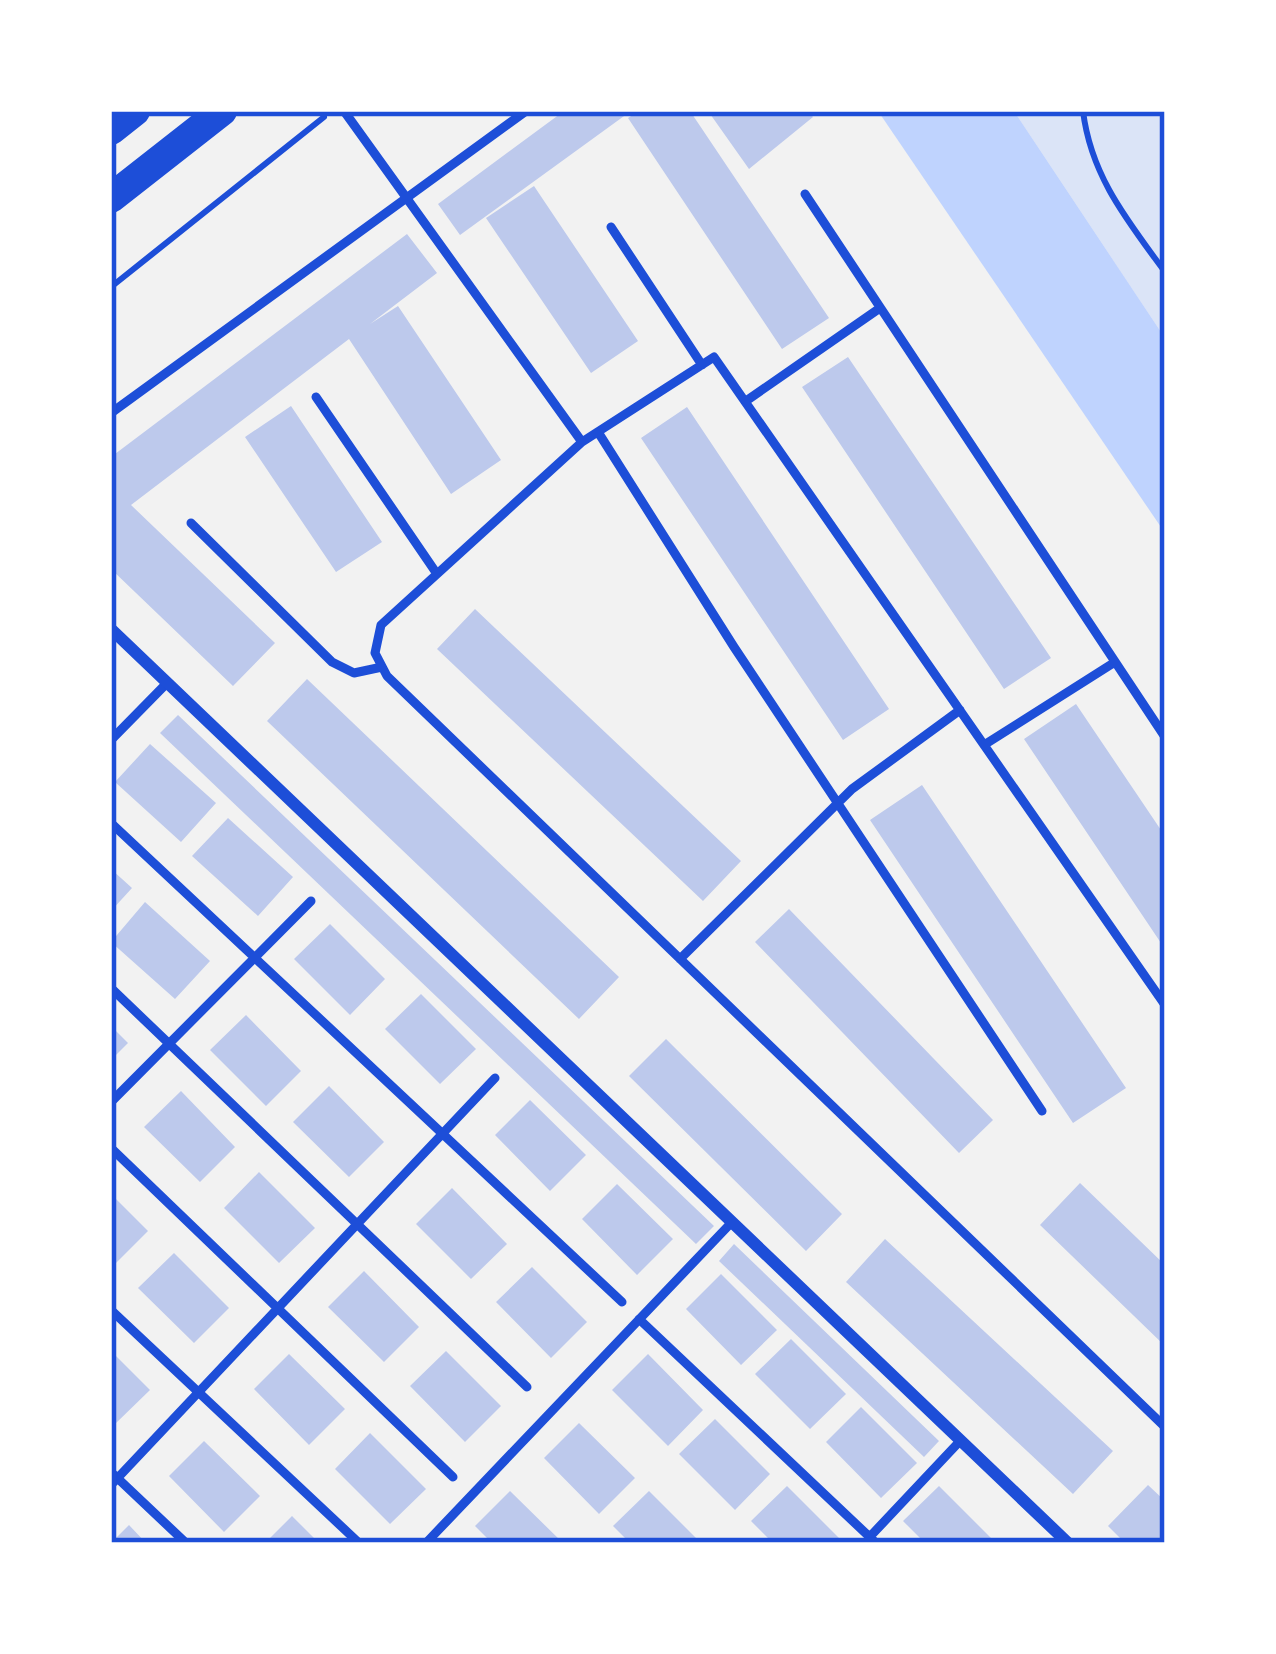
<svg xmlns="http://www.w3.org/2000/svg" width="1276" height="1654" viewBox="0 0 1276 1654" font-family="Lora,serif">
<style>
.green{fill:#dbe4f7}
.water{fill:#bfd3fe}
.building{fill:#bdc9ec}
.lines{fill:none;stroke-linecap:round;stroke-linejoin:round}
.path{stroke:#1d4ed8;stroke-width:6}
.service{stroke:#1d4ed8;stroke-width:9}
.minor{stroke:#1d4ed8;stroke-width:12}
.trunk{stroke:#1d4ed8;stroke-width:30}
.neatline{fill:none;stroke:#1d4ed8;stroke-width:4.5}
</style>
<rect width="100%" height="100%" fill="#f2f2f2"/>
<path class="green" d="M 1014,111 L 1165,111 L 1165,338 Z"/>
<path class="water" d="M 878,111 L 1014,111 L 1165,338 L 1165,533 Z"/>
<path class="building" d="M 564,111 L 631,111 L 460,235 L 438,204 Z
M 639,111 L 690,111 L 829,318 L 782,349 L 628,118 Z
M 708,111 L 808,111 L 813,117 L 749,169 Z
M 534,186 L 638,341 L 591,373 L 486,218 Z
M 407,234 L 437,273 L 370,324 L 398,306 L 501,460 L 451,494 L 349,339 L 131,505 L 275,643 L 233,686 L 111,569 L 111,457 Z
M 848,357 L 1051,658 L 1004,689 L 802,387 Z
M 291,406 L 382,542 L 336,572 L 245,437 Z
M 687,407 L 889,709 L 843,740 L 641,438 Z
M 475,609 L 741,861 L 703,901 L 437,649 Z
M 307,679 L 619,977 L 579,1019 L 267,721 Z
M 1076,704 L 1165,836 L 1165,949 L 1024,739 Z
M 178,715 L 714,1226 L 696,1244 L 160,733 Z
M 150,744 L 216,803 L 181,842 L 115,782 Z
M 922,785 L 1126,1088 L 1073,1123 L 870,820 Z
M 228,818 L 293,877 L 258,916 L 192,856 Z
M 111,869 L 132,888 L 111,911 Z
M 145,902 L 210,961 L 175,999 L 111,942 Z
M 789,909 L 993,1120 L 959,1153 L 755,942 Z
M 330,924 L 385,979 L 350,1015 L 294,959 Z
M 421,994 L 476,1049 L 440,1084 L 385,1029 Z
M 246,1015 L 301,1071 L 266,1106 L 210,1050 Z
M 111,1026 L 128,1043 L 111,1060 Z
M 666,1039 L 842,1214 L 806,1251 L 629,1076 Z
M 329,1086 L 384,1142 L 349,1177 L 293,1122 Z
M 181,1091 L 235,1147 L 200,1182 L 144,1127 Z
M 530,1100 L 586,1155 L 550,1191 L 495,1135 Z
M 259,1172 L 315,1228 L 279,1263 L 224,1208 Z
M 1080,1183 L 1165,1265 L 1165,1346 L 1040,1225 Z
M 617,1184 L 673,1239 L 637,1275 L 582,1219 Z
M 452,1188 L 507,1244 L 471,1279 L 416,1224 Z
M 111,1194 L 148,1231 L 111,1268 Z
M 885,1239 L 1113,1451 L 1073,1494 L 846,1282 Z
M 734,1244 L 939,1441 L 924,1457 L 719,1261 Z
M 174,1253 L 229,1308 L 194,1343 L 138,1288 Z
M 532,1267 L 587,1322 L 551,1358 L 496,1302 Z
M 364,1271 L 419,1327 L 384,1362 L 328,1307 Z
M 721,1274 L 777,1330 L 741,1365 L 686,1309 Z
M 791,1339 L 846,1394 L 810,1429 L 755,1374 Z
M 111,1351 L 150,1390 L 114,1425 L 111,1422 Z
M 446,1351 L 501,1406 L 465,1442 L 410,1386 Z
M 289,1354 L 345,1409 L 309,1445 L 254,1389 Z
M 648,1354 L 703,1410 L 668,1446 L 612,1390 Z
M 861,1407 L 917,1463 L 881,1498 L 826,1442 Z
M 715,1419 L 770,1474 L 735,1510 L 679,1454 Z
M 579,1423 L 635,1478 L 599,1514 L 544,1458 Z
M 370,1433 L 426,1489 L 390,1524 L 335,1469 Z
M 204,1441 L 260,1496 L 224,1532 L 169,1476 Z
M 1148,1485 L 1165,1501 L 1165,1543 L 1125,1543 L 1108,1526 Z
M 787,1486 L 844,1543 L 773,1543 L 751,1521 Z
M 939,1486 L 996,1543 L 925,1543 L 903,1521 Z
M 510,1491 L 563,1543 L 492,1543 L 475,1526 Z
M 649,1491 L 701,1543 L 630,1543 L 613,1526 Z
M 292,1516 L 319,1543 L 265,1543 Z
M 129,1525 L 146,1543 L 111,1543 Z"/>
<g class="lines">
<path class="path" d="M 1083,111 C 1091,176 1127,220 1165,272
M 111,287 L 324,117"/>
<path class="service" d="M 344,111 L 582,442 L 381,625 L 375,653 L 387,676 L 1165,1427
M 805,194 L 1165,737
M 611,227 L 702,365
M 316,397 L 437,574
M 746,401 L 880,308
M 111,413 L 526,111
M 598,432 L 734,647 L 1042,1111
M 582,442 L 714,357 L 1165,1005
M 191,523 L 332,662 L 354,673 L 382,667
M 111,740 L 167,683
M 984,745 L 1115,662
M 111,823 L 622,1302
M 680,959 L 852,789 L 960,710
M 111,988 L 527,1387
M 111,1102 L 311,901
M 111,1148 L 453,1477
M 111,1310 L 359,1543
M 639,1319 L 876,1543
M 111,1472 L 186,1543
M 111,1485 L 495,1078
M 426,1543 L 732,1222
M 864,1543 L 960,1441"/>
<path class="minor" d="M 111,629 L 1068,1543"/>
<path class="trunk" d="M 111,130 L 135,111
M 111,198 L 222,111"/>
</g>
<rect width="1276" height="1654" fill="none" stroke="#ffffff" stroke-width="228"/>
<rect x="114" y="114" width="1048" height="1426" class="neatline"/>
</svg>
